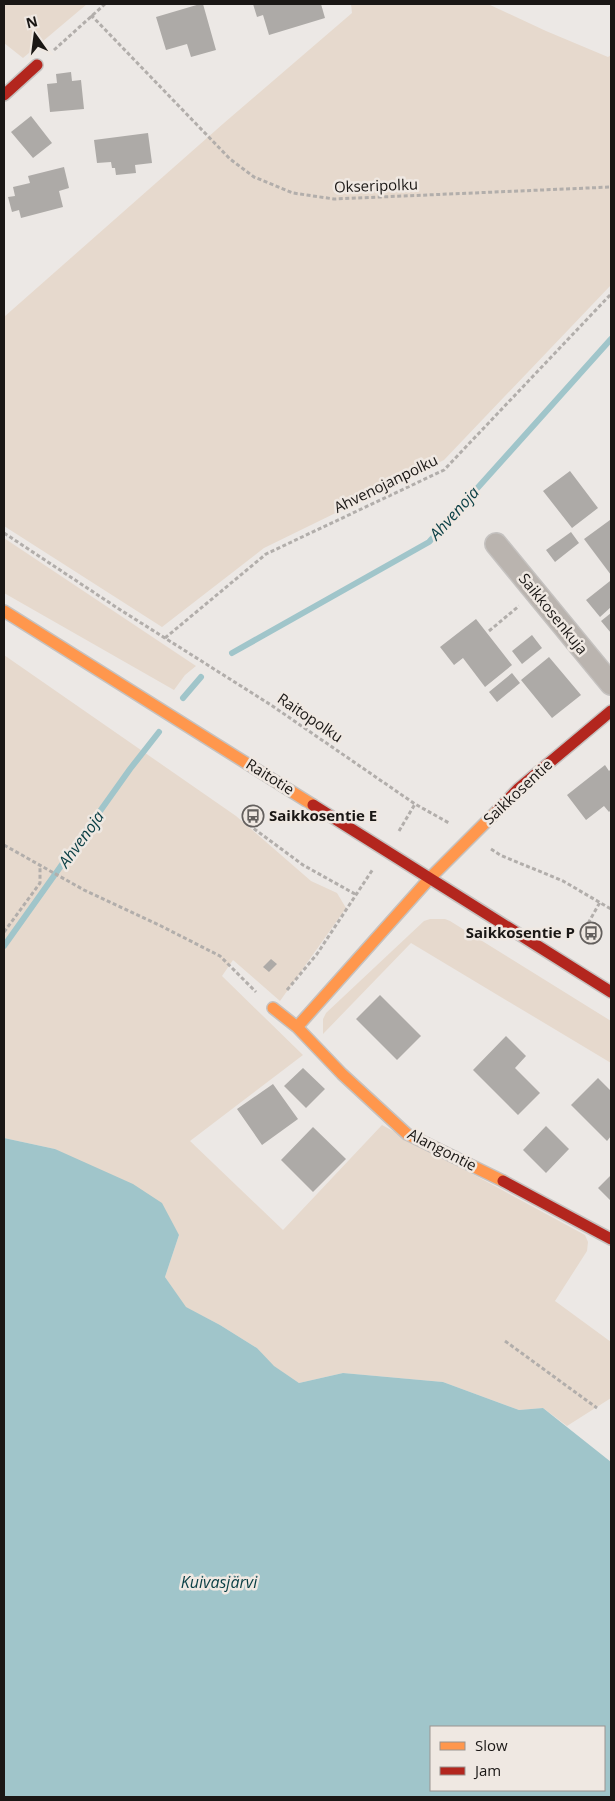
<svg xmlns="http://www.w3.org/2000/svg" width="615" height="1801" viewBox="0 0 615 1801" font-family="'Open Sans',sans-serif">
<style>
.green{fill:#e6d9cd}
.water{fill:#a0c5ca;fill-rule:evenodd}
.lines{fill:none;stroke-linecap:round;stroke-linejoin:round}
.stream{stroke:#a0c5ca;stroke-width:6}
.building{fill:#adaaa7}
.street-casing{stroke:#c5c2c0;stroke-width:24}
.slow-casing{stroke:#c5c2c0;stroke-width:14}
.jam-casing{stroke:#c5c2c0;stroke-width:14}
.path{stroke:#b2aeab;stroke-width:3;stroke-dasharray:4 2.5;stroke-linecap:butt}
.street{stroke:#bab4af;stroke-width:21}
.slow{stroke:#ff974d;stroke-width:11}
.jam{stroke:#b3261e;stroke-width:11}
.labels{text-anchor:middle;stroke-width:5;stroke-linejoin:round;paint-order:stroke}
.street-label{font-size:15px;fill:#1a1715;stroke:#efe8e2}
.poi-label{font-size:15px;font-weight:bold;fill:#1a1715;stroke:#efe8e2;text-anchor:start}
.water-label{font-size:16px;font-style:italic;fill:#093e44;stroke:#efe8e2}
</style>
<rect width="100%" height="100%" fill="#ece8e5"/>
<path class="green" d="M 4,4 L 87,4 L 23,58 L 4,43 Z
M 351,4 L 488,4 L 546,31 L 608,57 L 611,55 L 611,285 L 444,460 L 264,548 L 162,627 L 4,526 L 4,317 L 224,123 L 352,13 Z
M 4,538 L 196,666 L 185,675 L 174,690 L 4,593 Z
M 4,655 L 236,816 L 311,881 L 337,893 L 346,908 L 280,1001 L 233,960 L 222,976 L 303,1055 L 190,1141 L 283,1230 L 382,1125 L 585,1235 L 588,1242 L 587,1251 L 555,1301 L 611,1342 L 611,1398 L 567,1426 L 543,1408 L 519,1410 L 443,1382 L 343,1373 L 299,1383 L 273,1366 L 257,1348 L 220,1325 L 185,1307 L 165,1277 L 179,1235 L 55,1149 L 4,1138 Z
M 430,919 L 445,919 L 450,921 L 611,1021 L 611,1063 L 411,943 L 323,1034 L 323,1019 L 326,1013 L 424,921 Z"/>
<path class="water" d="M 4,1138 L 55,1149 L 133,1184 L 162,1203 L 179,1235 L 165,1277 L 186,1307 L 220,1325 L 257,1348 L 274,1366 L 299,1383 L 343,1373 L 443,1382 L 519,1410 L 543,1408 L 611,1462 L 611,1797 L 4,1797 ZM 431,1727 L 604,1727 L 604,1790 L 431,1790 Z"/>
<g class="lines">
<path class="stream" d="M 232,653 L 429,542 L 611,339
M 183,698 L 201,677
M 4,946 L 130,769 L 159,732"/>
</g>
<path class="building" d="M 200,4 L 203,4 L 216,50 L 191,57 L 187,44 L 166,50 L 156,17 Z
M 253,4 L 321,4 L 325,18 L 269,35 L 263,15 L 257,17 Z
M 71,72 L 72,81 L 81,80 L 84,109 L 50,112 L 47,84 L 57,83 L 56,74 Z
M 31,116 L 52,143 L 33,158 L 11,132 Z
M 148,133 L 152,163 L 135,165 L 136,173 L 116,175 L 115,168 L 112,168 L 111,162 L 97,163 L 94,140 Z
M 64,167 L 69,188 L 59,191 L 63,207 L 21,218 L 19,210 L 12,212 L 8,197 L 15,196 L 13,187 L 30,183 L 28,176 Z
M 570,471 L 598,508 L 572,528 L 543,491 Z
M 610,520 L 611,522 L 611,575 L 584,539 Z
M 571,532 L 579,543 L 555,562 L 546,550 Z
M 610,581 L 611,607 L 600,617 L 586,600 Z
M 611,613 L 611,633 L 601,621 Z
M 476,619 L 512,665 L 485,687 L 463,658 L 454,665 L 440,647 Z
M 532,635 L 542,648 L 522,664 L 512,651 Z
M 549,657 L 581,695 L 552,718 L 521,680 Z
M 512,673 L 520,683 L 497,702 L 489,692 Z
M 605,765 L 609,771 L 611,769 L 611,810 L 609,812 L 604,806 L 586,820 L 567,795 Z
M 271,959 L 277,964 L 269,972 L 263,967 Z
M 380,995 L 421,1036 L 397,1060 L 356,1019 Z
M 506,1036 L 526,1056 L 515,1068 L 540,1093 L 518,1115 L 473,1070 Z
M 303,1068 L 325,1089 L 306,1108 L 284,1086 Z
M 598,1078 L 611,1091 L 611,1136 L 607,1141 L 571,1105 Z
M 273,1084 L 298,1119 L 262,1145 L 237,1109 Z
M 546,1126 L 569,1149 L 546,1173 L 523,1150 Z
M 313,1127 L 346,1159 L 313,1192 L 281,1160 Z
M 611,1175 L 611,1201 L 598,1188 Z"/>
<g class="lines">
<g class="street-casing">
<path id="street" d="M 496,544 L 611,684"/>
</g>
<g class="slow-casing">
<path id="slow" d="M 4,611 L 313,805
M 273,1008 L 297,1027 L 342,1074 L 407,1134 L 503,1181
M 297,1027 L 430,878 L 497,811"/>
</g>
<g class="jam-casing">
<path id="jam" d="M 4,95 L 37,65
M 313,805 L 611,992
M 497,811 L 518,789 L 611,711
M 503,1181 L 611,1239"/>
</g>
<path class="path" d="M 91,15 L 230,159 L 254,177 L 293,193 L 334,199 L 611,187
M 54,50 L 105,4
M 4,533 L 119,609 L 271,705 L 415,804 L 449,823
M 489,631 L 519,606
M 165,638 L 266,554 L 444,470 L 611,294
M 253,816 L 253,828 L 303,865 L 355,894
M 399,831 L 415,804
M 4,845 L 84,890 L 161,926 L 220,956 L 256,992
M 491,849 L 500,855 L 563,881 L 611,909
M 585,929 L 600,902
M 4,932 L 40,883 L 40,866
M 287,990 L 317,954 L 373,869
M 505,1341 L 597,1408"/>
<use href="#street" class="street"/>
<use href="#slow" class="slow"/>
<use href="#jam" class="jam"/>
</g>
<defs>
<g id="bus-ring" transform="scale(1.125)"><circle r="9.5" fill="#efe8e2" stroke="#64605e" stroke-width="1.5"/><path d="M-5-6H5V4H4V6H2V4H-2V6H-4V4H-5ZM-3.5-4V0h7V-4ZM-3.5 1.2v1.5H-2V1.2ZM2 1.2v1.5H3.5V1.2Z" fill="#64605e"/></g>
</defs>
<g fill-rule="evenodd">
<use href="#bus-ring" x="253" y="816"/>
<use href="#bus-ring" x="591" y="933"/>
</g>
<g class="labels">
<g class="street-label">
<text transform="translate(376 186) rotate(-2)" y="5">Okseripolku</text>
<text transform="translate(386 484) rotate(-26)" y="5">Ahvenojanpolku</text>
<text transform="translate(553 614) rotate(51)" y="5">Saikkosenkuja</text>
<text transform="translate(310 718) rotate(34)" y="5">Raitopolku</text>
<text transform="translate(270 777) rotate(32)" y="5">Raitotie</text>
<text transform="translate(518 792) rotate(-43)" y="5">Saikkosentie</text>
<text transform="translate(442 1150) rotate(27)" y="5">Alangontie</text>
</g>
<g class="poi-label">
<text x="269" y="821">Saikkosentie E</text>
<text x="575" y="938" text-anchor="end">Saikkosentie P</text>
</g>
<g class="water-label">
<text transform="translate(454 513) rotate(-48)" y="6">Ahvenoja</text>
<text transform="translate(81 839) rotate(-54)" y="6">Ahvenoja</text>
<text x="219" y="1588">Kuivasjärvi</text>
</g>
</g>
<rect width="615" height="1801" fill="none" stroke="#1a1715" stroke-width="10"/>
<rect x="430" y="1726" width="175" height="65" fill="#efe8e2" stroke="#9a9490"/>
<rect x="440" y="1742" width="25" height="8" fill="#ff974d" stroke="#9a9490"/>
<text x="475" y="1751" font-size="15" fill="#1a1715">Slow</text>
<rect x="440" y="1767" width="25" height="8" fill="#b3261e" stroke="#9a9490"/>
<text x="475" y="1776" font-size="15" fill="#1a1715">Jam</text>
<g transform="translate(35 35) rotate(346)" stroke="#efe8e2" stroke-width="4" paint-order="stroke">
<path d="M0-4L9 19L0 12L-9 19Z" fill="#1a1715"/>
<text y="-8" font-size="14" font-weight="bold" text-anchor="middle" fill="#1a1715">N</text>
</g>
</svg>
